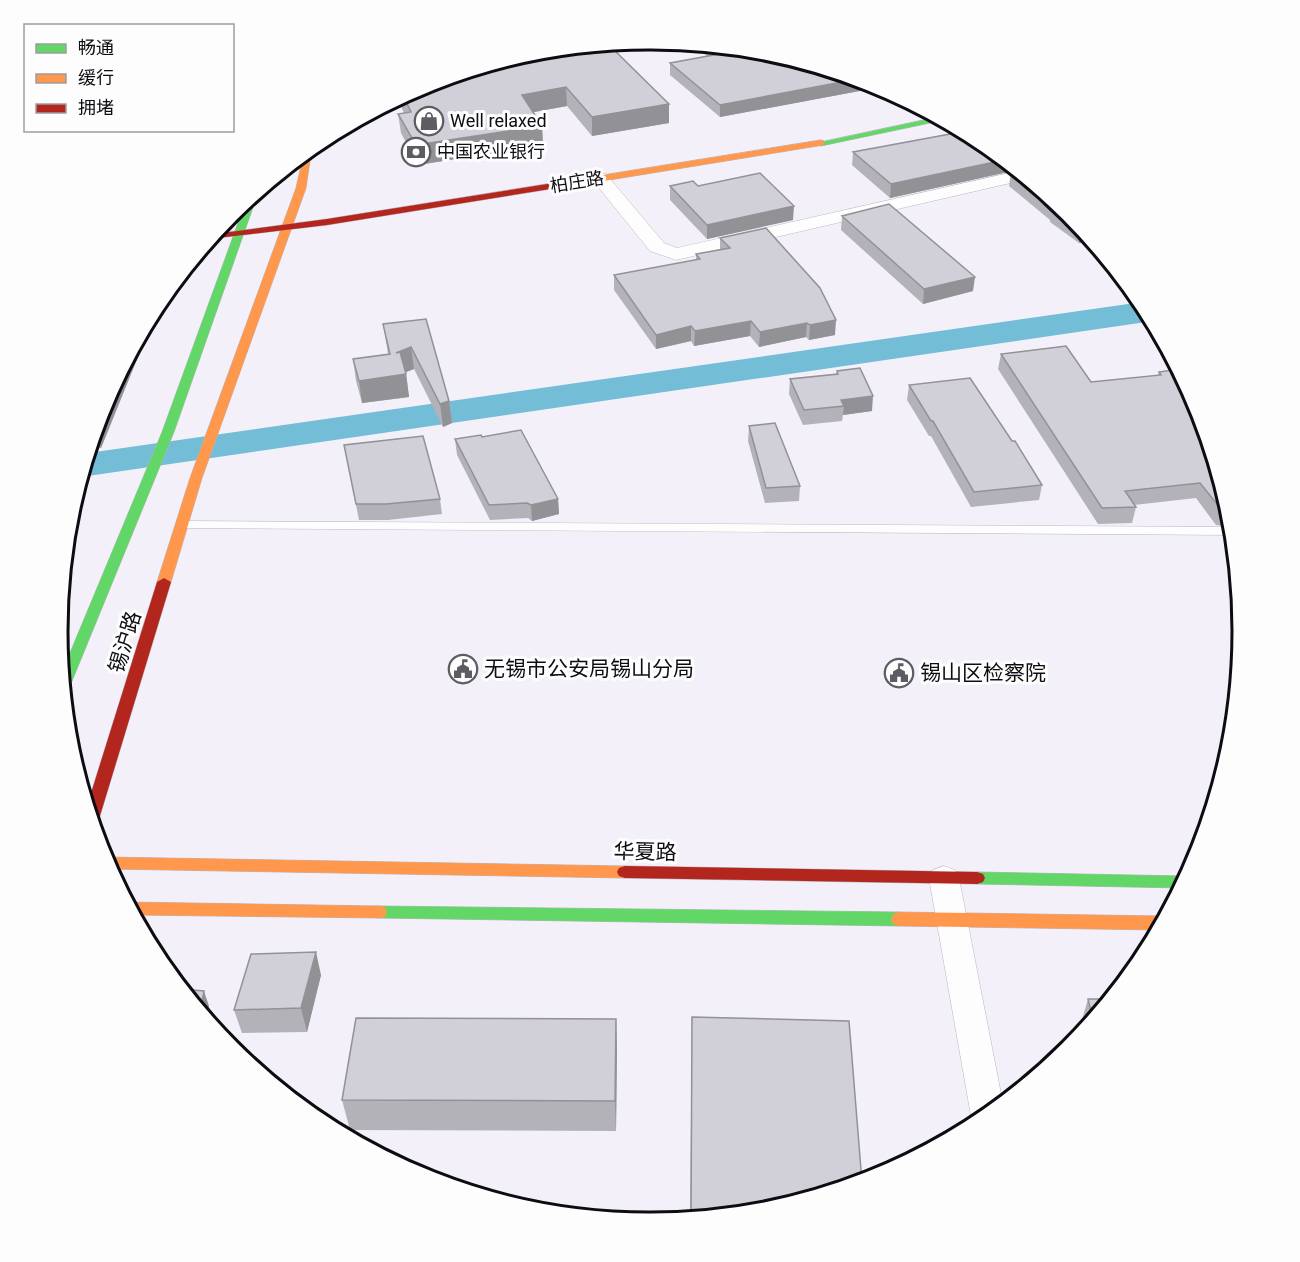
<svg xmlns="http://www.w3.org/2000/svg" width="1300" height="1262" viewBox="0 0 1300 1262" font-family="Roboto,'Noto Sans SC',sans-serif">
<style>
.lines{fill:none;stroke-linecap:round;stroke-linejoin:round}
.river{fill:#73bed6;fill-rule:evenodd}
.lane-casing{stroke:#b9b7bf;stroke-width:1}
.street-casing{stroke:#b9b7bf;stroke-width:1}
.fast-casing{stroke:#b9b7bf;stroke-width:1}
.slow-casing{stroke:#b9b7bf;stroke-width:1}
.jam-casing{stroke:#b9b7bf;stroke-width:1}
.lane{fill:#fdfdfe;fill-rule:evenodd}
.street{fill:#fdfdfe;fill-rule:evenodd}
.fast{fill:#63d668;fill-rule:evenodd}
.slow{fill:#ff974d;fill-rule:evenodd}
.jam{fill:#b3261e;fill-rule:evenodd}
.wall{fill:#b4b2b9}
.shaded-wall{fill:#929196}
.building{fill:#d1cfd7;stroke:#929196;stroke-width:1.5}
.labels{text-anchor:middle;stroke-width:6;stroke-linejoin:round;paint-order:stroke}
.far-poi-label{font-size:18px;fill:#0d0c12;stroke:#fdfdfd;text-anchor:start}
.far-street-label{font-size:18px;fill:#0d0c12;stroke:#fdfdfd}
.street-label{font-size:21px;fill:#0d0c12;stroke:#fdfdfd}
.poi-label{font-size:21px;fill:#0d0c12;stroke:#fdfdfd;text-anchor:start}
.rim{fill:none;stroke:#0d0c12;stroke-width:3}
</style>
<rect width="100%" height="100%" fill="#f3f0fa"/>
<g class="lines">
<path class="river" d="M 1142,302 L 1153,321 L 81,477 L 88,453 Z"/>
<g class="lane-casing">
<path id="lane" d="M 184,521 L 1232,527 L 1233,535 L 180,528 L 178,525 L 180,522 Z"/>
</g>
<g class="street-casing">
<path id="street" d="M 650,39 L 660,40 L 653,43 L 578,58 L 570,53 L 573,50 L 605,43 Z
M 1018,171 L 1028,179 L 676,260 L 650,251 L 591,178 L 594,174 L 606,174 L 664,243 L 677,248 Z
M 944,866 L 955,870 L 959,878 L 1003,1104 L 975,1125 L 971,1116 L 929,878 L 933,870 Z"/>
</g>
<g class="fast-casing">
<path id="fast" d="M 938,117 L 944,120 L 821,146 L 817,143 Z
M 254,194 L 257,196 L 174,432 L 70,686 L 64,691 L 62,672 L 162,432 L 246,201 Z
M 977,872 L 1184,876 L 1187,877 L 1181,888 L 977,884 L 971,882 L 969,878 L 971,874 Z
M 379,906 L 899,912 L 905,914 L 907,919 L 905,924 L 899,926 L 379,918 L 373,917 L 371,912 L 373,907 Z"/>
</g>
<g class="slow-casing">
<path id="slow" d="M 821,140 L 824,141 L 824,145 L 591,183 L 586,180 L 591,177 Z
M 312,147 L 306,188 L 202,478 L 171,582 L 169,585 L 159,585 L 157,582 L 190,478 L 296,188 L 304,153 Z
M 106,857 L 625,866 L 631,868 L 633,872 L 631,876 L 625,878 L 109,869 L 103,858 Z
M 127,902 L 379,906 L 385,907 L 387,912 L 385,917 L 379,918 L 134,915 Z
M 899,912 L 1162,916 L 1165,917 L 1158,930 L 899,926 L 893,924 L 891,919 L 893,914 Z"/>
</g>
<g class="jam-casing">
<path id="jam" d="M 591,177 L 596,180 L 594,182 L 327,225 L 209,239 L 214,234 L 327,219 Z
M 164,578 L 171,582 L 99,819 L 93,824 L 87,806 L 157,582 Z
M 625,866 L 977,872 L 983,874 L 985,878 L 983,882 L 977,884 L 625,878 L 619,876 L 617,872 L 619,868 Z"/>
</g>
<use href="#lane" class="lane"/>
<use href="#street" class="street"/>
<use href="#fast" class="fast"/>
<use href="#slow" class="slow"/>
<use href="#jam" class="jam"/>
</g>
<path class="wall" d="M 691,43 L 766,50 L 877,84 L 881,87 L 720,117 L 670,75 L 670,63 L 707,56 Z
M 535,50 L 669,104 L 669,123 L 592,136 L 567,106 L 533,112 L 542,126 L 543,145 L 418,165 L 401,133 L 398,114 L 404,113 L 397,98 L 424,84 Z
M 959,130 L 979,139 L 1017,170 L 890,198 L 852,165 L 853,152 L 959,132 Z
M 1011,172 L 1069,213 L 1091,240 L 1079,243 L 1050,222 L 1050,220 L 1009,186 Z
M 670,186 L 698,186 L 793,220 L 707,239 L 670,200 Z
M 842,216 L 973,291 L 923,304 L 841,230 Z
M 720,238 L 835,335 L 809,340 L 806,337 L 759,347 L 750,336 L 694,346 L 691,341 L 656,349 L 614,290 L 614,275 L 696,260 L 696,254 L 720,249 Z
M 163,295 L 101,448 L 90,449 L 103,404 L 158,302 Z
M 426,319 L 449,401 L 452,423 L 443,427 L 414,369 L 406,372 L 409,397 L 362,403 L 356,381 L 353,359 L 388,354 L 383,324 Z
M 1001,354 L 1091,382 L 1158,375 L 1159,372 L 1197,405 L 1231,516 L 1232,527 L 1216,525 L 1196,498 L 1134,505 L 1136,507 L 1132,523 L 1098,524 L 998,369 Z
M 837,371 L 872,411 L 843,415 L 842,421 L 803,425 L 789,394 L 790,379 L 836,374 Z
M 909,385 L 1042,485 L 1039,500 L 971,507 L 931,436 L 929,436 L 907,400 Z
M 749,426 L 800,486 L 799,501 L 765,503 L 748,441 Z
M 482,437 L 558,499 L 559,514 L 532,521 L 528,518 L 490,520 L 457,455 L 455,439 Z
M 344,445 L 440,499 L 442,514 L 388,520 L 359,520 Z
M 321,975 L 307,1032 L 242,1033 L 234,1010 Z
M 1088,999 L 1110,999 L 1083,1032 L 1081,1023 Z
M 692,1017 L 765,1212 L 690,1219 Z
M 616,1019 L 617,1050 L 616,1131 L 350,1130 L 342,1100 Z"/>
<path class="shaded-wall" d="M 858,79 L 877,84 L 881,87 L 720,117 L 720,105 Z
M 566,87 L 567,106 L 524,114 L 522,95 Z
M 669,104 L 669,123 L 592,136 L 592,117 Z
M 542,126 L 543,145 L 418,165 L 416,145 Z
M 1004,160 L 1017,170 L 890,198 L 891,184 Z
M 794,206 L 793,220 L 707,239 L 707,225 Z
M 1082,229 L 1091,240 L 1079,243 Z
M 975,277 L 973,291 L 923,304 L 924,289 Z
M 163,295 L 101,448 L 96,428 L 102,410 L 106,399 L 158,302 Z
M 836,320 L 835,335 L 809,340 L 810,325 Z
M 751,321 L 750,336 L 694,346 L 695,331 Z
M 807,323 L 806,337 L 759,347 L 760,332 Z
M 691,326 L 691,341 L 656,349 L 656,335 Z
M 411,347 L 414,369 L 399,375 L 396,353 Z
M 406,374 L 409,397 L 362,403 L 359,381 Z
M 873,396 L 872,411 L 843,415 L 844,406 L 841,400 Z
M 449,401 L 452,423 L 443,427 L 440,404 Z
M 558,499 L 559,514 L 532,521 L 531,505 Z
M 316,952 L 321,975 L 307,1032 L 301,1008 Z
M 204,991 L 209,1006 L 207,1020 L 200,1011 Z
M 616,1019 L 617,1050 L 616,1131 L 615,1101 Z"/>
<path class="building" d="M 607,43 L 669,104 L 592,117 L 566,87 L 522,95 L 542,126 L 416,145 L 398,114 L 411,112 L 403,95 L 424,84 L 535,50 Z
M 708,45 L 766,50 L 858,79 L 720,105 L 670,63 L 719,54 Z
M 959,130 L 962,130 L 979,139 L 1004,160 L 891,184 L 853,152 L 961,132 Z
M 1018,171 L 1069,213 L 1082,228 L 1052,208 L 1055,208 L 1011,172 Z
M 760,173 L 794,206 L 707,225 L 670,186 L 693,181 L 698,186 Z
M 889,204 L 975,277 L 924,289 L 842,216 Z
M 766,228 L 820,288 L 836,320 L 810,325 L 807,323 L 760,332 L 751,321 L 695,331 L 691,326 L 656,335 L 614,275 L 700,259 L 696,254 L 730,248 L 720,238 Z
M 426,319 L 449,401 L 440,404 L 411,347 L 396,353 L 400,352 L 406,374 L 359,381 L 353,359 L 390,354 L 383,324 Z
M 1066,346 L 1091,382 L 1161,375 L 1159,372 L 1178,369 L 1197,405 L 1229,510 L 1221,509 L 1200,483 L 1125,491 L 1136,507 L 1102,508 L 1001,354 Z
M 860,368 L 873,396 L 841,400 L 844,406 L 804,410 L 790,379 L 838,374 L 837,371 Z
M 970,378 L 1012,441 L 1015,441 L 1042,485 L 974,492 L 933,421 L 931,421 L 909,385 Z
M 775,423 L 800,486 L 766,488 L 749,426 Z
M 521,430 L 558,499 L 531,505 L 527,503 L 489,505 L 455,439 L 481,435 L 482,437 Z
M 423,436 L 440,499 L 386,504 L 356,504 L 344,445 Z
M 316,952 L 301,1008 L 234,1010 L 251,954 Z
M 181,989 L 204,991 L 200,1011 Z
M 1088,999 L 1110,999 L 1093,1019 Z
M 692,1017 L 849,1021 L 862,1182 L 765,1212 L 691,1219 Z
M 356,1018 L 616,1019 L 615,1101 L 342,1100 Z"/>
<defs>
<g id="shop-ring" transform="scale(1.5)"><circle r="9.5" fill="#fdfdfd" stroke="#5e5c63" stroke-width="1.5"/><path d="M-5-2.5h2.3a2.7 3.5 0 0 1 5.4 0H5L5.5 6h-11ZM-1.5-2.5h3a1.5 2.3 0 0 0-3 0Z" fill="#5e5c63"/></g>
<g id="bank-ring" transform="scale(1.5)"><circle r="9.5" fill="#fdfdfd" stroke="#5e5c63" stroke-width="1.5"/><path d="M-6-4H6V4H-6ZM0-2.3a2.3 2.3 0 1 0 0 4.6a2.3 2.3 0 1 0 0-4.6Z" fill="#5e5c63"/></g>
<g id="civic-ring" transform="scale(1.5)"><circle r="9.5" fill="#fdfdfd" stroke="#5e5c63" stroke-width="1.5"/><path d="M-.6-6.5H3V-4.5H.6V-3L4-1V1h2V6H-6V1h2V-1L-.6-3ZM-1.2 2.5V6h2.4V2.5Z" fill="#5e5c63"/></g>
</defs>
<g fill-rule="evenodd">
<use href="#shop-ring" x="429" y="121"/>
<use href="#bank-ring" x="416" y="152"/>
<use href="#civic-ring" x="463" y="669"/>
<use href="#civic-ring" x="899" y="673"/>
</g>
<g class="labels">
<g class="far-poi-label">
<text x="450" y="127">Well relaxed</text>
<text x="437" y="158">中国农业银行</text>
</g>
<g class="far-street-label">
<text transform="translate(577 182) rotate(-9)" y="6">柏庄路</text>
</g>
<g class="street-label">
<text transform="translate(125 642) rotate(-73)" y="7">锡沪路</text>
<text transform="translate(645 852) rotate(1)" y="7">华夏路</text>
</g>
<g class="poi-label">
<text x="484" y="676">无锡市公安局锡山分局</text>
<text x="920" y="680">锡山区检察院</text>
</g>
</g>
<path d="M0 0H1300V1262H0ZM649 50H651A581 581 0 0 1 1232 631V631A581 581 0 0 1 651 1212H649A581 581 0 0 1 68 631V631A581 581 0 0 1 649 50Z" fill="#fdfdfd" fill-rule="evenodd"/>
<path class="rim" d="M649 50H651A581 581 0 0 1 1232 631V631A581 581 0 0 1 651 1212H649A581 581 0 0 1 68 631V631A581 581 0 0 1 649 50Z"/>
<rect x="24" y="24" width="210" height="108" fill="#fdfdfd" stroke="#9d9d9f" stroke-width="1.5"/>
<rect x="36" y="44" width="30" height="9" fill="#63d668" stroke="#9d9d9f" stroke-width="1.5"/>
<text x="78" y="54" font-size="18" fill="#0d0c12">畅通</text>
<rect x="36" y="74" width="30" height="9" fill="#ff974d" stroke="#9d9d9f" stroke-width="1.5"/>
<text x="78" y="84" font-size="18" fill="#0d0c12">缓行</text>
<rect x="36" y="104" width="30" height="9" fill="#b3261e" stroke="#9d9d9f" stroke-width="1.5"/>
<text x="78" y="114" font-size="18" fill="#0d0c12">拥堵</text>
</svg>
